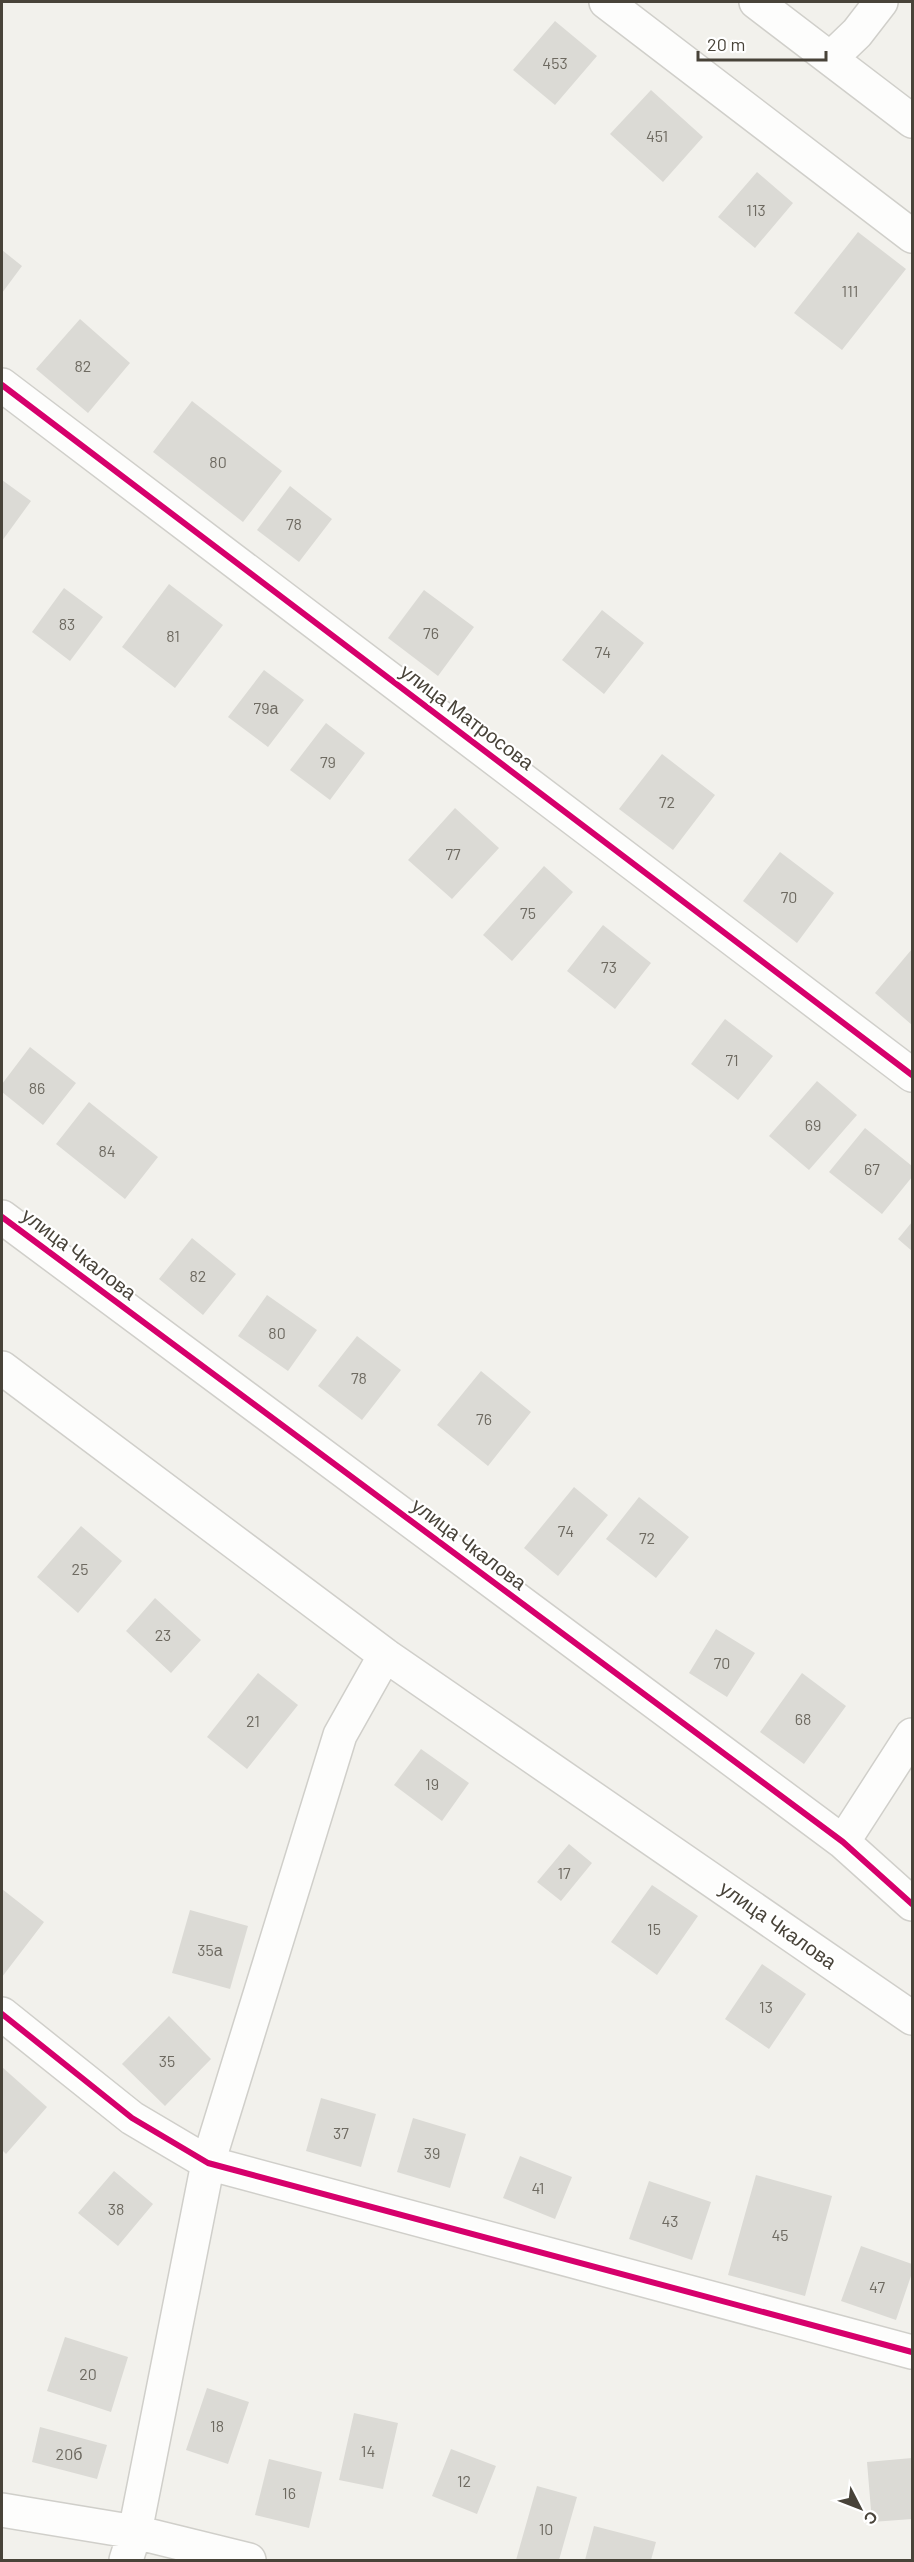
<svg xmlns="http://www.w3.org/2000/svg" width="914" height="2562" viewBox="0 0 914 2562" font-family="Barlow,sans-serif">
<style>
.building{fill:#dbdad5}
.lines{fill:none;stroke-linecap:round;stroke-linejoin:round}
.minor-casing{stroke:#d0cfca;stroke-width:36}
.minor{stroke:#fdfdfc;stroke-width:33}
.cycleway-casing{stroke:#fff;stroke-width:10}
.cycleway{stroke:#d6006c;stroke-width:6}
.labels{text-anchor:middle;stroke-width:4.5;stroke-linejoin:round;paint-order:stroke}
.number-label{font-size:16px;fill:#6e6a61}
.street-label{font-size:20px;fill:#484339;stroke:#fff}
</style>
<rect width="100%" height="100%" fill="#f2f1ec"/>
<path class="building" d="M 555,21 L 597,56 L 555,105 L 513,70 Z
M 651,90 L 703,137 L 663,182 L 610,134 Z
M 757,172 L 793,203 L 755,248 L 718,217 Z
M 858,232 L 906,269 L 842,350 L 794,313 Z
M 2,250 L 22,266 L 2,293 Z
M 80,319 L 130,363 L 88,413 L 36,369 Z
M 192,401 L 282,471 L 243,522 L 153,452 Z
M 2,480 L 31,501 L 2,541 Z
M 290,486 L 332,519 L 299,562 L 257,530 Z
M 169,584 L 223,625 L 175,688 L 122,647 Z
M 64,588 L 103,617 L 70,661 L 32,632 Z
M 424,590 L 474,627 L 438,676 L 388,638 Z
M 602,610 L 644,643 L 604,694 L 562,660 Z
M 264,670 L 304,700 L 268,747 L 228,717 Z
M 326,723 L 365,753 L 330,800 L 290,770 Z
M 662,754 L 715,795 L 673,850 L 619,809 Z
M 455,808 L 499,848 L 452,899 L 408,860 Z
M 780,852 L 834,893 L 797,943 L 743,901 Z
M 544,866 L 573,892 L 512,961 L 483,935 Z
M 603,925 L 651,963 L 615,1009 L 567,971 Z
M 912,949 L 912,1025 L 875,993 Z
M 725,1019 L 773,1056 L 738,1100 L 691,1064 Z
M 30,1047 L 76,1083 L 43,1125 L 2,1092 L 2,1084 Z
M 817,1081 L 857,1115 L 809,1170 L 769,1136 Z
M 89,1102 L 158,1157 L 125,1199 L 56,1144 Z
M 865,1128 L 912,1166 L 912,1177 L 882,1214 L 829,1172 Z
M 912,1222 L 912,1251 L 898,1239 Z
M 192,1238 L 236,1274 L 203,1315 L 159,1279 Z
M 267,1295 L 317,1330 L 288,1371 L 238,1336 Z
M 357,1336 L 401,1370 L 362,1420 L 318,1386 Z
M 481,1371 L 531,1412 L 488,1466 L 437,1425 Z
M 574,1487 L 608,1515 L 558,1576 L 524,1548 Z
M 639,1497 L 689,1537 L 656,1578 L 606,1539 Z
M 81,1526 L 122,1561 L 78,1613 L 37,1577 Z
M 155,1598 L 201,1640 L 171,1673 L 126,1631 Z
M 716,1629 L 755,1653 L 727,1697 L 689,1673 Z
M 258,1673 L 298,1705 L 247,1769 L 207,1737 Z
M 802,1673 L 846,1706 L 804,1764 L 760,1732 Z
M 421,1749 L 469,1783 L 442,1821 L 394,1785 Z
M 569,1844 L 592,1863 L 561,1901 L 537,1882 Z
M 652,1885 L 698,1916 L 657,1975 L 611,1942 Z
M 2,1889 L 44,1922 L 2,1977 Z
M 190,1910 L 248,1926 L 230,1989 L 172,1973 Z
M 762,1964 L 806,1994 L 769,2049 L 725,2019 Z
M 169,2016 L 211,2059 L 165,2106 L 122,2064 Z
M 2,2067 L 47,2107 L 6,2154 L 2,2150 Z
M 321,2098 L 376,2114 L 361,2167 L 306,2151 Z
M 413,2118 L 466,2134 L 450,2188 L 397,2172 Z
M 520,2156 L 572,2177 L 555,2219 L 503,2198 Z
M 114,2171 L 153,2204 L 118,2246 L 78,2213 Z
M 756,2175 L 832,2196 L 805,2296 L 728,2275 Z
M 649,2181 L 711,2202 L 692,2260 L 629,2239 Z
M 861,2246 L 912,2264 L 912,2273 L 896,2320 L 841,2301 Z
M 65,2337 L 128,2357 L 111,2412 L 47,2391 Z
M 207,2388 L 249,2402 L 228,2464 L 186,2450 Z
M 354,2413 L 398,2423 L 383,2489 L 339,2480 Z
M 40,2427 L 107,2445 L 97,2479 L 32,2462 Z
M 451,2449 L 496,2466 L 477,2514 L 432,2496 Z
M 912,2458 L 912,2519 L 872,2522 L 867,2462 Z
M 269,2459 L 322,2472 L 309,2528 L 255,2515 Z
M 537,2486 L 577,2497 L 559,2560 L 516,2560 Z
M 594,2526 L 656,2542 L 651,2560 L 585,2560 Z"/>
<g class="lines">
<g class="minor-casing">
<path id="minor" d="M 606,2 L 912,236
M 756,2 L 912,121
M 831,58 L 857,33 L 881,2
M 2,385 L 912,1075
M 2,1217 L 843,1842 L 912,1904
M 2,1368 L 385,1655 L 912,2018
M 843,1842 L 912,1735
M 2,2014 L 132,2118 L 208,2163 L 912,2352
M 2,2510 L 135,2532 L 249,2560
M 126,2560 L 135,2532 L 208,2163 L 340,1735 L 385,1655"/>
</g>
<use href="#minor" class="minor"/>
<g class="cycleway-casing">
<path id="cycleway" d="M 2,385 L 912,1075
M 2,1217 L 843,1842 L 912,1904
M 2,2014 L 132,2118 L 208,2163 L 912,2352"/>
</g>
<use href="#cycleway" class="cycleway"/>
</g>
<g class="labels">
<g class="number-label">
<text x="555" y="69">453</text>
<text x="657" y="142">451</text>
<text x="756" y="216">113</text>
<text x="850" y="297">111</text>
<text x="83" y="372">82</text>
<text x="218" y="468">80</text>
<text x="294" y="530">78</text>
<text x="67" y="630">83</text>
<text x="431" y="639">76</text>
<text x="173" y="642">81</text>
<text x="603" y="658">74</text>
<text x="266" y="714">79а</text>
<text x="328" y="768">79</text>
<text x="667" y="808">72</text>
<text x="453" y="860">77</text>
<text x="789" y="903">70</text>
<text x="528" y="919">75</text>
<text x="609" y="973">73</text>
<text x="732" y="1066">71</text>
<text x="37" y="1094">86</text>
<text x="813" y="1131">69</text>
<text x="107" y="1157">84</text>
<text x="872" y="1175">67</text>
<text x="198" y="1282">82</text>
<text x="277" y="1339">80</text>
<text x="359" y="1384">78</text>
<text x="484" y="1425">76</text>
<text x="566" y="1537">74</text>
<text x="647" y="1544">72</text>
<text x="80" y="1575">25</text>
<text x="163" y="1641">23</text>
<text x="722" y="1669">70</text>
<text x="803" y="1725">68</text>
<text x="253" y="1727">21</text>
<text x="432" y="1790">19</text>
<text x="564" y="1879">17</text>
<text x="654" y="1935">15</text>
<text x="210" y="1956">35а</text>
<text x="766" y="2013">13</text>
<text x="167" y="2067">35</text>
<text x="341" y="2139">37</text>
<text x="432" y="2159">39</text>
<text x="538" y="2194">41</text>
<text x="116" y="2215">38</text>
<text x="670" y="2227">43</text>
<text x="780" y="2241">45</text>
<text x="877" y="2293">47</text>
<text x="88" y="2380">20</text>
<text x="217" y="2432">18</text>
<text x="368" y="2457">14</text>
<text x="69" y="2460">20б</text>
<text x="464" y="2487">12</text>
<text x="289" y="2499">16</text>
<text x="546" y="2535">10</text>
</g>
<g class="street-label">
<text transform="translate(467 717) rotate(37)" y="7">улица Матросова</text>
<text transform="translate(79 1254) rotate(37)" y="7">улица Чкалова</text>
<text transform="translate(469 1544) rotate(37)" y="7">улица Чкалова</text>
<text transform="translate(778 1925) rotate(35)" y="7">улица Чкалова</text>
</g>
</g>
<rect width="914" height="2562" fill="none" stroke="#484339" stroke-width="6"/>
<g transform="translate(860 2508) rotate(132)" stroke="#ffffff" stroke-width="4.5" paint-order="stroke">
<path d="M0-4.5L10 22L0 15L-10 22Z" fill="#484339"/>
<text y="-9" font-size="16" font-weight="bold" text-anchor="middle" fill="#484339">С</text>
</g>
<path d="M698 51v9h128v-9" fill="none" stroke="#484339" stroke-width="3"/>
<text x="707" y="51" font-size="18" fill="#484339" stroke="#ffffff" stroke-width="4.5" paint-order="stroke">20 m</text>
</svg>
